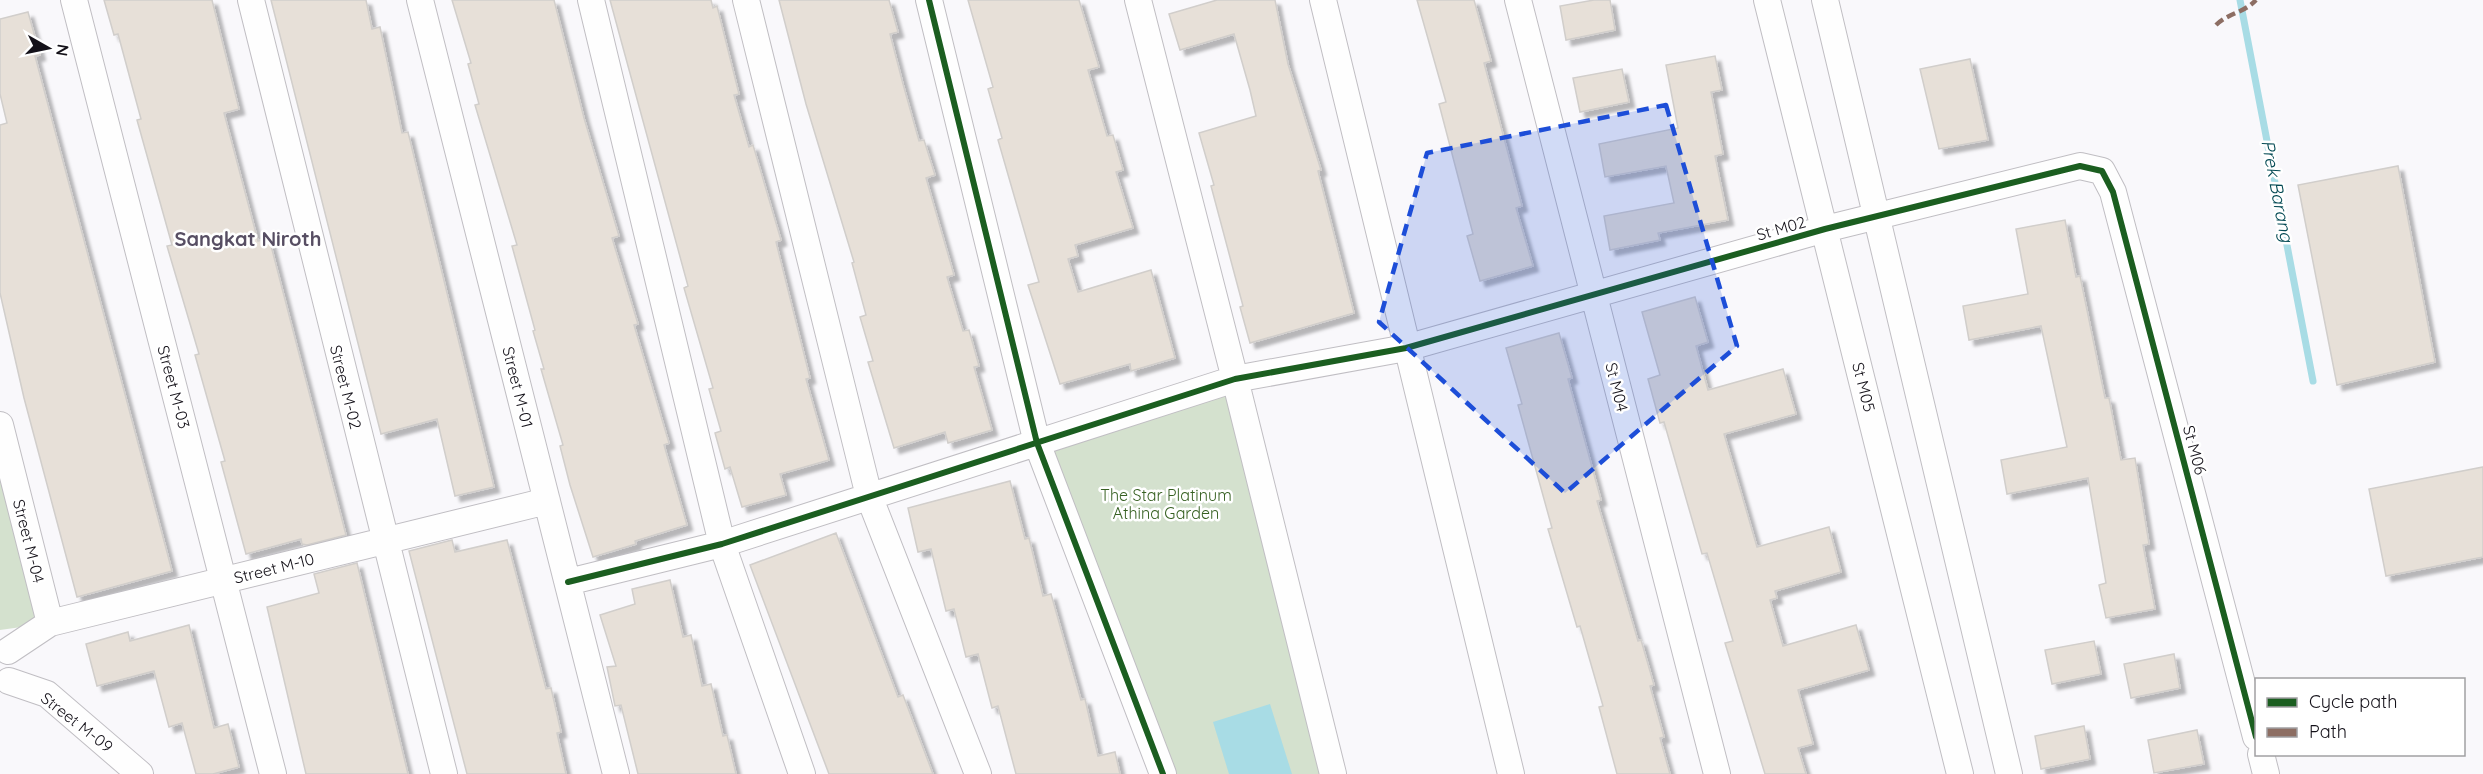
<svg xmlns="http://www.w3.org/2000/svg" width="2483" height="774" viewBox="0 0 2483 774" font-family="Quicksand,sans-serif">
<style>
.green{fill:#d4e1ce}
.water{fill:#a8dce5}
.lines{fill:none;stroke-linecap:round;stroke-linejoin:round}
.stream{stroke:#a8dce5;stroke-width:7}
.building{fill:#e7e0d8;stroke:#d1cecb;stroke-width:1.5;filter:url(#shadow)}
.street-casing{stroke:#c0bec3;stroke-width:28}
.street{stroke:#fefefe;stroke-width:26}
.quiet{stroke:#8d6e63;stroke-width:4.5;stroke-dasharray:9 4.5;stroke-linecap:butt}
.cycleway-casing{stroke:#fff;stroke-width:10}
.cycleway{stroke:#1b5e20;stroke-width:6}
.marked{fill:#1d4ed8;fill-opacity:0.2;stroke:#1d4ed8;stroke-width:4.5;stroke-dasharray:12 8;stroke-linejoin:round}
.labels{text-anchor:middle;stroke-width:5;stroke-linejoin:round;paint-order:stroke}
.street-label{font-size:16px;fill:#141119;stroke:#fff}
.park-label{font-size:16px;fill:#366021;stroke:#fff}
.water-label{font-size:18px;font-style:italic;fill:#034953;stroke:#fff}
.quarter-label{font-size:20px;font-weight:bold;fill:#574e63;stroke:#fff}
</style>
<defs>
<filter id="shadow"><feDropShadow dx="5.5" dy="5.5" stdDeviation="1.5" flood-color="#0004"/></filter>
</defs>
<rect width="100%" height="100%" fill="#f9f8fb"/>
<path class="green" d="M 1235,379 L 1333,774 L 1163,774 L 1038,443 Z
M 0,425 L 50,623 L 0,630 Z"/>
<path class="water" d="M 1270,704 L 1292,774 L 1229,774 L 1213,722 Z"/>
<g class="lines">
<path class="stream" d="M 2240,0 L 2313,381"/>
</g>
<path class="building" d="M 104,0 L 212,0 L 239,109 L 224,113 L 258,241 L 269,238 L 346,535 L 307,545 L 302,544 L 301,539 L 246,554 L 221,462 L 225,461 L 195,355 L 199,354 L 167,246 L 172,245 L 137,120 L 141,119 L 118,34 L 114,35 Z
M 271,0 L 366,0 L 372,29 L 380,27 L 402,133 L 408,132 L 494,487 L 455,496 L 437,419 L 381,434 Z
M 452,0 L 554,0 L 584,118 L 619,236 L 612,238 L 638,324 L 634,325 L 669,443 L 664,445 L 687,525 L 635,541 L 636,544 L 593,557 L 570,485 L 560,446 L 563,445 L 541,369 L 544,369 L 533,331 L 535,330 L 512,246 L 517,245 L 475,105 L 479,104 L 468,64 L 471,63 Z
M 610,0 L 711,0 L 713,8 L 717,6 L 739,94 L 734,95 L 749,147 L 753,145 L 781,240 L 776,242 L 810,378 L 806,379 L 829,460 L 780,474 L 786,495 L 742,507 L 730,467 L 725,469 L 715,433 L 721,431 L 709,389 L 713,388 L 684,288 L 688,286 Z
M 779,0 L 889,0 L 898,32 L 890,34 L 903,84 L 919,141 L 924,140 L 935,175 L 926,178 L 954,275 L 947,277 L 963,331 L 969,330 L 979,366 L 974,367 L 992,430 L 948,443 L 945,432 L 894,448 L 868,362 L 873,361 L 860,317 L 866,315 L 852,263 L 854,262 L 806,104 Z
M 968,0 L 1079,0 L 1099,67 L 1088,70 L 1107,136 L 1113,135 L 1123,170 L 1116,172 L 1133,228 L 1075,245 L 1078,256 L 1068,259 L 1078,292 L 1151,270 L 1175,358 L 1131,371 L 1130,364 L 1060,384 L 1028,285 L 1039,282 L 998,140 L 1002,138 L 988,89 L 993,87 Z
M 1217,0 L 1275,0 L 1288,64 L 1321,170 L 1318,171 L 1354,313 L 1250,343 L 1240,307 L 1243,306 L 1211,186 L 1214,185 L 1199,133 L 1256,116 L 1250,90 L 1234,34 L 1180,50 L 1169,14 Z
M 1417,0 L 1474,0 L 1491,61 L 1484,63 L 1522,206 L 1516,208 L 1533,266 L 1480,281 L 1467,236 L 1473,234 L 1439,104 L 1446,102 Z
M 1594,0 L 1610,0 L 1615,30 L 1566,40 L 1560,6 Z
M 28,12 L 40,55 L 35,56 L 172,571 L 77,597 L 24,398 L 0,293 L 0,125 L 7,123 L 0,94 L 0,19 Z
M 1715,56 L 1722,90 L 1711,92 L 1723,154 L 1715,156 L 1728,220 L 1658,233 L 1660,240 L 1610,250 L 1604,216 L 1674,203 L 1666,166 L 1605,177 L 1599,144 L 1678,128 L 1666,65 Z
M 1970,59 L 1988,140 L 1939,149 L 1920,69 Z
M 1622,69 L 1629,102 L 1580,112 L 1573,78 Z
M 2398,166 L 2435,362 L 2337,385 L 2298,185 Z
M 2065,220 L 2076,277 L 2080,276 L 2105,398 L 2109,398 L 2121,460 L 2135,458 L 2149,544 L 2143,545 L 2155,609 L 2106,618 L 2099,585 L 2106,583 L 2088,478 L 2007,494 L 2001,460 L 2067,447 L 2041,326 L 1969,340 L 1963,306 L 2028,294 L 2016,229 Z
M 1695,297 L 1708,342 L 1696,346 L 1708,390 L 1783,369 L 1796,414 L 1724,434 L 1757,547 L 1829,527 L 1841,572 L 1775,591 L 1777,598 L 1770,600 L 1783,646 L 1856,625 L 1869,670 L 1798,690 L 1813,744 L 1798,748 L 1806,774 L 1765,774 L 1725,643 L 1733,641 L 1707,553 L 1702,554 L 1664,422 L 1660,423 L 1648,379 L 1660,375 L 1642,312 Z
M 1559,333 L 1572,378 L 1568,379 L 1601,500 L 1597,501 L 1638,641 L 1641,640 L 1654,685 L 1650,686 L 1664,737 L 1660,738 L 1670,774 L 1617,774 L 1599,707 L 1603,706 L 1580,626 L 1577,627 L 1548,529 L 1552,528 L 1518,405 L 1522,404 L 1506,348 Z
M 2483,467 L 2483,557 L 2386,576 L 2369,489 Z
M 1010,481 L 1025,539 L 1029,538 L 1043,596 L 1051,594 L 1081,700 L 1085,699 L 1098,756 L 1115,752 L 1120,774 L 1016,774 L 998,706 L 992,708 L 978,654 L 966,657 L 954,609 L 946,611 L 931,549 L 918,552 L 908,508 Z
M 836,533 L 898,697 L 903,695 L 933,774 L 829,774 L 750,565 Z
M 452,540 L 455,552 L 507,540 L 546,689 L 551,688 L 561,732 L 557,733 L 566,774 L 467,774 L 409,551 Z
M 357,563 L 408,774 L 306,774 L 267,607 L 319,593 L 314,574 Z
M 670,580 L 683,637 L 691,635 L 702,686 L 711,684 L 723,736 L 727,735 L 736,774 L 638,774 L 621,705 L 615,706 L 607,667 L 616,666 L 600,615 L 635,604 L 632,589 Z
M 189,625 L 214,728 L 228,724 L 239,767 L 213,774 L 196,774 L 182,723 L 169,727 L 154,671 L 97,686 L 86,644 L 128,632 L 130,641 Z
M 2094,641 L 2101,674 L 2052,684 L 2045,650 Z
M 2174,654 L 2180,688 L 2131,698 L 2124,664 Z
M 2084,726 L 2090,759 L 2041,769 L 2035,736 Z
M 2197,730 L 2204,764 L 2154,773 L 2148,740 Z"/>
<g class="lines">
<g class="street-casing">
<path id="street" d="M 74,0 L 273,774
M 251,0 L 444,774
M 420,0 L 616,774
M 591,0 L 722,544 L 802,774
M 746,0 L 869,496 L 978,774
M 929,0 L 1037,443 L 1163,774
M 1138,0 L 1235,379 L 1333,774
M 1323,0 L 1511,774
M 1518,0 L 1717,774
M 1767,0 L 1960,774
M 1825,0 L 2009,774
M 0,425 L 50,623
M 568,582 L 722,544 L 1235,379 L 1406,348 L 1825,229 L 2080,166 L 2102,171 L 2113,192 L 2256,737
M 8,651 L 50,623 L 547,501
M 9,681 L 47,694 L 140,774
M 2261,754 L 2266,774"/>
</g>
<use href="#street" class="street"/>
<path class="quiet" d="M 2216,25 C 2228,13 2244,13 2256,0"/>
<g class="cycleway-casing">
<path id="cycleway" d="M 929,0 L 1037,443 L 1163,774
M 568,582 L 722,544 L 1235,379 L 1406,348 L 1825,229 L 2080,166 L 2102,171 L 2113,192 L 2256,737"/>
</g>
<use href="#cycleway" class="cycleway"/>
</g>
<path class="marked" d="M 1666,105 L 1737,346 L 1565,493 L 1379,322 L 1427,153 Z"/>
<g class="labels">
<g class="street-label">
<text transform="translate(1781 228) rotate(-16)" y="6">St M02</text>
<text transform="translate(174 387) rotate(75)" y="6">Street M-03</text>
<text transform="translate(346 387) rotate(76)" y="6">Street M-02</text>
<text transform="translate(518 387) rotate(76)" y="6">Street M-01</text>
<text transform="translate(1617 387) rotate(76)" y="6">St M04</text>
<text transform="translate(1864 387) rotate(76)" y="6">St M05</text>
<text transform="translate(2195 450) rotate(75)" y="6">St M06</text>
<text transform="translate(29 541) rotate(76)" y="6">Street M-04</text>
<text transform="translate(274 568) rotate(-14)" y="6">Street M-10</text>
<text transform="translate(77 722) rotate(38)" y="6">Street M-09</text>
</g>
<g class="park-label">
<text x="1166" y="501">The Star Platinum<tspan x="1166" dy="18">Athina Garden</tspan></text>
</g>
<g class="water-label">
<text transform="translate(2277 191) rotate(79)" y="6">Prek Barang</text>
</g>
<g class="quarter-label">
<text x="248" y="246">Sangkat Niroth</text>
</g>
</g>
<rect x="2255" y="678" width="210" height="78" fill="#ffffff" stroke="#a1a0a3" stroke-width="1.5"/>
<rect x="2267" y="698" width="30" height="9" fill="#1b5e20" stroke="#a1a0a3" stroke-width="1.5"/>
<text x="2309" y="708" font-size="18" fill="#141119">Cycle path</text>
<rect x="2267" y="728" width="30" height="9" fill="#8d6e63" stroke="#a1a0a3" stroke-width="1.5"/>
<text x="2309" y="738" font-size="18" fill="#141119">Path</text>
<g transform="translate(48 48) rotate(99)" stroke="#ffffff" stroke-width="4.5" paint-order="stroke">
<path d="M0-4.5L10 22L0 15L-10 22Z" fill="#141119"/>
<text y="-9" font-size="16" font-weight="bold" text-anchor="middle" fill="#141119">N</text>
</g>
</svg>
